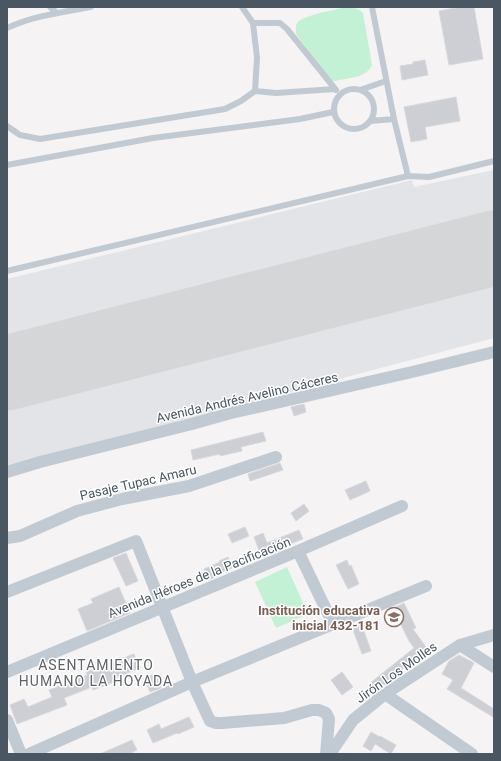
<svg xmlns="http://www.w3.org/2000/svg" width="501" height="761" viewBox="0 0 501 761" font-family="Roboto,sans-serif">
<style>
.airport{fill:#e2e4e7}
.green{fill:#c3f1d5}
.lines{fill:none;stroke-linecap:round;stroke-linejoin:round}
.runway{stroke:#d5d6d8;stroke-width:75}
.building{fill:#cdcfd5;stroke:#d7d9de}
.service{stroke:#c1cad2;stroke-width:6}
.minor{stroke:#c1cad2;stroke-width:12}
.labels{text-anchor:middle;stroke-width:3;stroke-linejoin:round;paint-order:stroke}
.street-label{font-size:13px;fill:#4a5661;stroke:#fff}
.education-label{font-size:13px;font-weight:bold;fill:#785e54;stroke:#fff;text-anchor:end}
.neighbourhood-label{font-size:14px;letter-spacing:1px;fill:#5f6368;stroke:#fff}
</style>
<rect width="100%" height="100%" fill="#f5f3f3"/>
<path class="airport" d="M 494,170 L 494,338 L 7,467 L 7,279 L 412,180 L 414,187 Z"/>
<path class="green" d="M 345,7 C 352,7 358,8 363,13 L 372,65 C 367,78 347,78 335,81 L 333,81 L 329,78 L 296,34 C 296,30 295,25 298,22 C 304,15 336,10 345,7 Z
M 287,567 L 308,614 L 276,628 L 255,582 Z"/>
<g class="lines">
<path class="runway" d="M 7,373 L 494,248"/>
</g>
<path class="building" d="M 461,7 L 474,7 L 483,59 L 449,65 L 439,11 Z
M 425,60 L 428,75 L 402,80 L 400,66 L 413,64 L 413,62 Z
M 456,97 L 460,121 L 425,127 L 427,139 L 411,142 L 404,107 Z
M 304,404 L 306,412 L 294,416 L 291,407 Z
M 263,432 L 266,441 L 241,447 L 242,451 L 220,456 L 220,454 L 193,460 L 191,450 Z
M 280,463 L 283,470 L 250,481 L 248,474 Z
M 366,481 L 370,491 L 350,500 L 345,490 Z
M 304,504 L 309,511 L 296,521 L 291,513 Z
M 245,527 L 249,536 L 232,543 L 228,534 Z
M 299,530 L 303,539 L 280,548 L 281,550 L 262,558 L 254,537 L 263,533 L 267,543 Z
M 126,553 L 138,581 L 126,586 L 113,558 Z
M 228,557 L 232,568 L 217,574 L 218,576 L 208,580 L 204,569 L 220,562 L 219,561 Z
M 347,560 L 349,566 L 351,565 L 359,584 L 348,589 L 336,565 Z
M 119,587 L 130,613 L 87,631 L 78,609 L 93,603 L 91,599 Z
M 404,603 L 416,628 L 413,629 L 428,650 L 399,672 L 400,674 L 390,681 L 389,681 L 375,692 L 369,684 L 414,648 L 409,641 L 393,608 Z
M 361,623 L 371,651 L 362,654 L 352,627 Z
M 134,654 L 140,668 L 117,677 L 119,680 L 93,690 L 92,687 L 64,698 L 67,705 L 17,724 L 10,705 L 24,699 L 28,707 L 52,697 L 49,690 L 87,675 L 86,672 Z
M 459,655 L 474,663 L 461,688 L 494,709 L 494,715 L 493,717 L 447,689 L 453,680 L 442,674 L 449,661 Z
M 342,672 L 353,687 L 342,695 L 331,680 Z
M 155,674 L 161,688 L 150,692 L 144,678 Z
M 189,717 L 194,727 L 178,734 L 177,733 L 153,743 L 147,730 L 159,724 L 161,729 Z
M 371,732 L 380,737 L 380,736 L 396,745 L 391,754 L 375,744 L 371,751 L 363,746 Z
M 132,740 L 137,750 L 129,754 L 100,754 Z"/>
<g class="lines">
<path class="service" d="M 50,7 L 57,13
M 242,7 L 253,23 L 257,58 L 255,91
M 372,7 L 394,119 L 408,176
M 253,23 L 280,23 L 287,29 L 336,90
M 7,28 C 33,16 63,12 91,7
M334 109a20 20 0 1 1 40 0a20 20 0 1 1-40 0Z
M 360,90 L 386,81
M 370,121 L 394,119
M 7,126 L 20,135 L 40,139 L 225,109 L 241,101 L 255,91 L 276,93 L 335,89
M 7,165 L 153,138 L 300,119 L 333,112
M 7,271 L 408,176 L 429,177 L 494,161"/>
<path class="minor" d="M 7,472 L 40,462 L 192,424 L 231,413 L 412,372 L 494,352
M 7,538 L 20,536 L 77,511 L 122,499 L 189,486 L 276,457
M 298,551 L 333,624
M 7,592 L 136,541 L 192,682 L 210,721 L 216,723 L 222,723 L 284,718 L 312,710 L 319,710 L 326,713 L 329,719 L 326,754
M 460,645 L 494,667
M 7,672 L 298,551 L 402,506
M 385,694 L 472,754
M 7,720 L 21,754
M 29,754 L 192,682 L 426,586
M 330,754 L 353,720 L 385,694 L 460,645 L 494,635"/>
</g>
<defs>
<g id="school-ring" transform="scale(1)"><circle r="9.5" fill="#fff" stroke="#8d6e63" stroke-width="1.5"/><path d="M0-5L7-2L0 1L-7-2ZM-4 1L0 2.5L4 1V4Q0 6-4 4Z" fill="#8d6e63"/></g>
</defs>
<g fill-rule="evenodd">
<use href="#school-ring" x="394" y="617"/>
</g>
<g class="labels">
<g class="street-label">
<text transform="translate(247 397) rotate(-13)" y="5">Avenida Andrés Avelino Cáceres</text>
<text transform="translate(138 482) rotate(-13)" y="5">Pasaje Tupac Amaru</text>
<text transform="translate(199 577) rotate(-22)" y="5">Avenida Héroes de la Pacificación</text>
<text transform="translate(396 672) rotate(-35)" y="5">Jirón Los Molles</text>
</g>
<g class="education-label">
<text x="380" y="615">Institución educativa<tspan x="380" dy="15">inicial 432-181</tspan></text>
</g>
<g class="neighbourhood-label">
<text x="96" y="670">ASENTAMIENTO<tspan x="96" dy="16">HUMANO LA HOYADA</tspan></text>
</g>
</g>
<rect width="501" height="761" fill="none" stroke="#4a5661" stroke-width="16"/>
</svg>
